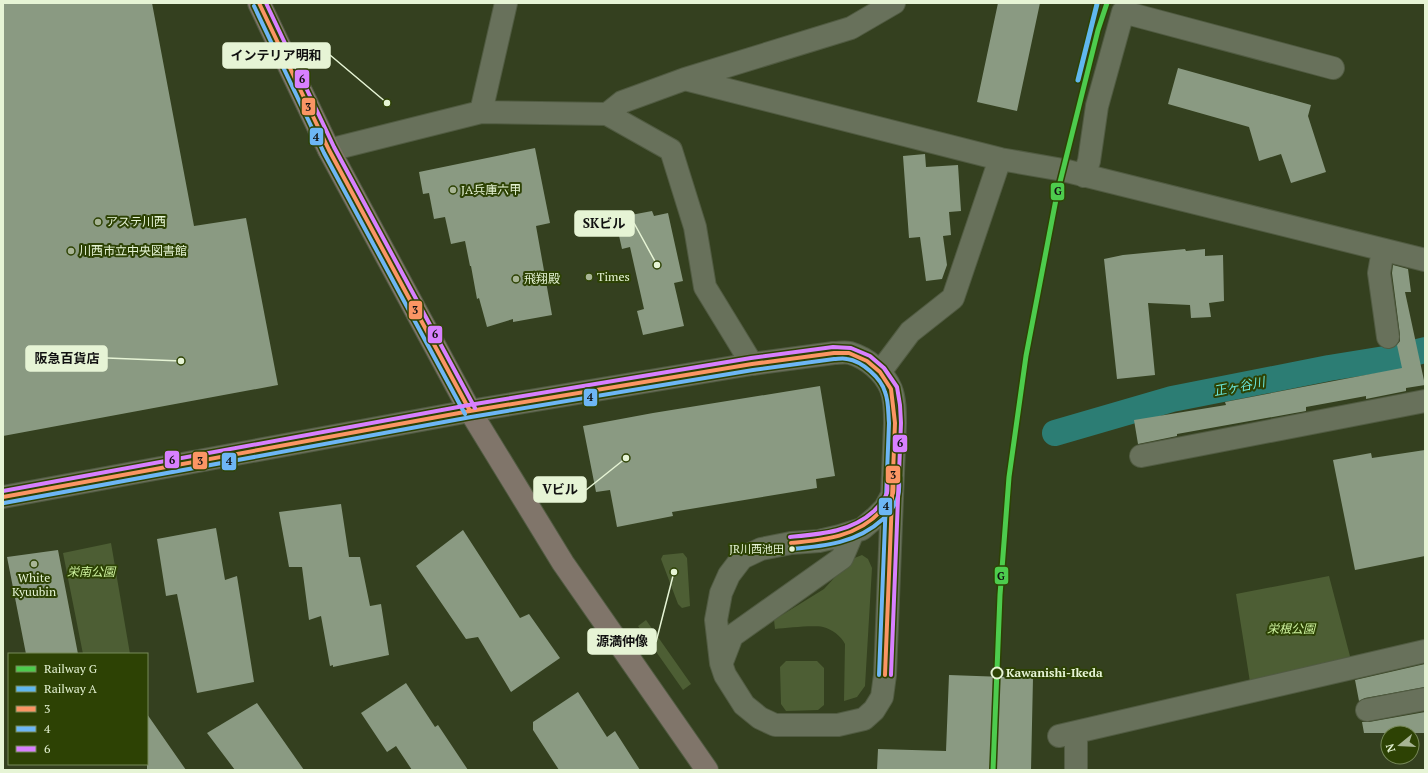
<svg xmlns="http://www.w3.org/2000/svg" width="1428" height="773" viewBox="0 0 1428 773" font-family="'PT Serif','Noto Sans JP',serif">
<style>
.green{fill:#4d5e34}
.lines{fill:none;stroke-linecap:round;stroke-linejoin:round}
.canal{stroke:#2c7d74;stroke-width:26}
.building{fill:#8a9a82}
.street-casing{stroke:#515b42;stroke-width:24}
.secondary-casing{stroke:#515b42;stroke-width:24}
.highway-casing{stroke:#515b42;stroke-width:24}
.street{stroke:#68715b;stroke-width:22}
.secondary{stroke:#6c705c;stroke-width:22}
.highway{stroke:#80756a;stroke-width:22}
.bus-1-casing{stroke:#2d4204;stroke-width:7}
.bus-2-casing{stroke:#2d4204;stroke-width:7}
.bus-3-casing{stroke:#2d4204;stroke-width:7}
.bus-1{stroke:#fb9564;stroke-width:4}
.bus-2{stroke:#6db6f5;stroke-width:4}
.bus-3{stroke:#d880ff;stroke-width:4}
.rail-1-casing{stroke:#2d4204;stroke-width:8}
.rail-2-casing{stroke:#2d4204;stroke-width:8}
.rail-1{stroke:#4dcc4d;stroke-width:5}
.rail-2{stroke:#60b7ee;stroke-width:5}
.poi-dot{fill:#a8b595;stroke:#2d4204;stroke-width:1.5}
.bus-dot{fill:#e6f4d5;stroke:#2d4204;stroke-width:1.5}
.stop-dot{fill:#2d4204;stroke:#e6f4d5;stroke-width:2}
.labels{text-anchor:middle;stroke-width:4;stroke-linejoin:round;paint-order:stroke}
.bus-label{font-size:11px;fill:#e6f4d5;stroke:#2d4204;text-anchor:end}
.poi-label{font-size:12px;fill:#e6f4d5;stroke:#2d4204;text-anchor:start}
.park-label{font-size:12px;font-style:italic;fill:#cef29f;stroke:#2d4204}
.stop-label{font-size:12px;font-weight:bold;fill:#e6f4d5;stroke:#2d4204;text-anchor:start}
.water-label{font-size:13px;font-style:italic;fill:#6be8dd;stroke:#2d4204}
.leader{fill:none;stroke:#e6f4d5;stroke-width:1.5}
.callout-dot{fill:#e6f4d5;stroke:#2d4204;stroke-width:1.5}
.callout{fill:#e6f4d5;stroke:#e6f4d5;stroke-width:1.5}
.callout-label{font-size:13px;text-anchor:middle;font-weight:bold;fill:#111}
.line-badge{stroke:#2d4204;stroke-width:1.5}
.pale-badge-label{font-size:11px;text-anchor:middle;font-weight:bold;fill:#111}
</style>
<rect width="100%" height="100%" fill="#34401f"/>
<path class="green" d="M 111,543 L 130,654 L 83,654 L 63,553 Z
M 683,553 L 687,558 L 690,606 L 682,608 L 678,604 L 661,559 L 663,555 Z
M 862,555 L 868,559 L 872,568 L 865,686 L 857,697 L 844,701 L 845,644 C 841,636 832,629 823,627 C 812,625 787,628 775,629 L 774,620 L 824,589 L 852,559 Z
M 1329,576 L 1351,660 L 1250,682 L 1236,594 Z
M 646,620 L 691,684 L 683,690 L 638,626 Z
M 786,661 L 817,661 L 824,668 L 824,705 L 818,710 L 786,711 L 781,704 L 780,667 Z"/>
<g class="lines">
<path class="canal" d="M 1055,433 L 1172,399 L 1329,368 L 1397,357 L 1425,350"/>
</g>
<path class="building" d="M 3,3 L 152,3 L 194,226 L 246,218 L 278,385 L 3,436 Z
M 998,3 L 1040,3 L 1017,111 L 977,102 Z
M 1178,68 L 1311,105 L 1308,116 L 1326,172 L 1291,183 L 1281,154 L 1259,161 L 1249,127 L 1168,104 Z
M 535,148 L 550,223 L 536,226 L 552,315 L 513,322 L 513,319 L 487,327 L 479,298 L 477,299 L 471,266 L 470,266 L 465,241 L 451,244 L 445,217 L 434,219 L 429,193 L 423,194 L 419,172 Z
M 925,154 L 926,167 L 958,165 L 961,211 L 949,212 L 951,235 L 943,236 L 947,265 L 942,279 L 926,281 L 920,237 L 909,238 L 903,156 Z
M 652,211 L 654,216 L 668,213 L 683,281 L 674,283 L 684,326 L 643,335 L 637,311 L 644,309 L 630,247 L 622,249 L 615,218 Z
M 1185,249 L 1186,251 L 1205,249 L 1205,256 L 1223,255 L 1224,301 L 1209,303 L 1211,317 L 1191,318 L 1190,305 L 1148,303 L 1155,375 L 1117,379 L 1104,259 L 1123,255 Z
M 1393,265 L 1408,269 L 1411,292 L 1405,292 L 1425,385 L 1406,388 L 1406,391 L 1366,399 L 1366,396 L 1306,407 L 1306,411 L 1177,434 L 1177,436 L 1138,444 L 1134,420 L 1226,405 L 1225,402 L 1402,368 L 1397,345 L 1400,341 L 1400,335 L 1392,273 Z
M 820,386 L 835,476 L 816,479 L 817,488 L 672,512 L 673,516 L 617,527 L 610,490 L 596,492 L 583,426 L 653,413 Z
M 1425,450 L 1425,556 L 1355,570 L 1333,460 L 1371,453 L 1372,458 Z
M 341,504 L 349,557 L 360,557 L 370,606 L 381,604 L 389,655 L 333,667 L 333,665 L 330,666 L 321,616 L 309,620 L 302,567 L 289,567 L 279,512 Z
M 216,528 L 225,580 L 237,576 L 254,682 L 197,693 L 177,594 L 166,596 L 157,539 Z
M 463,530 L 520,618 L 529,614 L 560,658 L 511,692 L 478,637 L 466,639 L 416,566 Z
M 58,550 L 78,654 L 26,654 L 7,557 Z
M 1425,664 L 1425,687 L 1365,698 L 1359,701 L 1355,680 Z
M 949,675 L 1033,678 L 1031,770 L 877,770 L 878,749 L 946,751 Z
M 406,683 L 435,727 L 438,725 L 468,770 L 412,770 L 396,746 L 387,752 L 361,713 Z
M 578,692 L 607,737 L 615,731 L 640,770 L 559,770 L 533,730 L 533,722 Z
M 257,703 L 304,770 L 235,770 L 207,733 Z
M 1425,712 L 1425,733 L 1364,733 L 1362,722 L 1369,722 Z
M 147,714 L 186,770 L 147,770 Z"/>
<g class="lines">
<g class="street-casing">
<path id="street" d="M 685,79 L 851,28 L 894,3
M 481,112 L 607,114 L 671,150 L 695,227 L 705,287 L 752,364
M 607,114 L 622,102 L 685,79 L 1000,159 L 953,298 L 910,332 L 880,372
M 329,150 L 481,112 L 506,3
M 1000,159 L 1063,170 L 1425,260
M 1084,176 L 1089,161 L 1097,106 L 1123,12 L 1333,68
M 1383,250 L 1379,273 L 1388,337
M 834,353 C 839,353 845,352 850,353 C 867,358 884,372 891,389 C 895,399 895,412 895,423 L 885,675 L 882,697 L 874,710 L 864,719 L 838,725 L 775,725 L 760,718 L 744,705 L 725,675 L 721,663 L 716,620 L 721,593 L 729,575 L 742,558 L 761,549 L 791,543 L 819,541 L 840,536 L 862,529 L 876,517 L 885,508 L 892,495
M 1141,456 L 1425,401
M 722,662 L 732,636 L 842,558 L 853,532
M 1367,710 L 1425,699
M 1076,733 L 1076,770
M 1059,736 L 1425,651"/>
</g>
<g class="secondary-casing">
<path id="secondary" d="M 3,497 L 470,411 L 752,364 L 834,353"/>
</g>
<g class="highway-casing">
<path id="highway" d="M 259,3 L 329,150 L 470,411 L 563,563 L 707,770"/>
</g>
<use href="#street" class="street"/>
<use href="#secondary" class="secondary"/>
<use href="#highway" class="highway"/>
<g class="bus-1-casing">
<path id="bus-1" d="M 259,3 L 329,150 L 470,411
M 3,497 L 470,411 L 752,364 L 834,353 L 849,353 L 867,361 L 880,372 L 891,389 L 895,423 L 885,675
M 791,543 C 824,540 857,537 881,511 C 886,506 891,500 893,493 C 894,488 893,483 893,478"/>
</g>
<g class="bus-2-casing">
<path id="bus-2" d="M 254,6 L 324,153 L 465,414
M 4,503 L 471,417 L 753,370 L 834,359 C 838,359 843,358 847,359 C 862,361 881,378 885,392 C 889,402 888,413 889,423 L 879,675
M 792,549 C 825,546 857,543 883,519 C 889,513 896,505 898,496 C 900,490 899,484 899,478"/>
</g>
<g class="bus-3-casing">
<path id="bus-3" d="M 266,3 L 334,147 L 475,408
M 3,491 L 469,405 L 751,358 L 833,347 L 851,348 L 870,356 L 884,368 L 897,387 L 900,405 L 901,423 L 891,675
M 790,537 C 821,534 851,532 874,511 C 879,506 884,500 887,493 C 888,489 887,483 887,478"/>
</g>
<use href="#bus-1" class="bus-1"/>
<use href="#bus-2" class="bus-2"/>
<use href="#bus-3" class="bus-3"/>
<g class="rail-1-casing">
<path id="rail-1" d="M 993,770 L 1000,595 L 1009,477 L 1026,356 L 1057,194 L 1098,30 L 1107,3"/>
</g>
<g class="rail-2-casing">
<path id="rail-2" d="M 1078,80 L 1097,4"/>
</g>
<use href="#rail-1" class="rail-1"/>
<use href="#rail-2" class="rail-2"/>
</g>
<g class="poi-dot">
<circle cx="453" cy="190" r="4"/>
<circle cx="98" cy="222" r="4"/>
<circle cx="71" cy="251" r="4"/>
<circle cx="589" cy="277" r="4"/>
<circle cx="516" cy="279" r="4"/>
<circle cx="34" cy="564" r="4"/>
</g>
<circle class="bus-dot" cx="792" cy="549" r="3.5"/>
<circle class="stop-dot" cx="997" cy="673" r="5.5"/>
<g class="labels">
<g class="bus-label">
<text x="784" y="553">JR川西池田</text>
</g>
<g class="poi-label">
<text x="461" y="194">JA兵庫六甲</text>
<text x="106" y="226">アステ川西</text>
<text x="79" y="255">川西市立中央図書館</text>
<text x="597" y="281">Times</text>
<text x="524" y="283">飛翔殿</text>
<text x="34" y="582" text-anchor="middle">White<tspan x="34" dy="14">Kyuubin</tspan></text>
</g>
<g class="park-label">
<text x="91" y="576">栄南公園</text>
<text x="1291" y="633">栄根公園</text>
</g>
<g class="stop-label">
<text x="1006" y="677">Kawanishi-Ikeda</text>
</g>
<g class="water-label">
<text transform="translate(1239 386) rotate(-11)" y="5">正ヶ谷川</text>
</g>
</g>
<path class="leader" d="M387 103L330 55M657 265L634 223M181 361L107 358M626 458L586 490M674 572L656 642"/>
<g class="callout-dot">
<circle cx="387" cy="103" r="4"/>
<circle cx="657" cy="265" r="4"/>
<circle cx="181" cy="361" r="4"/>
<circle cx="626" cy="458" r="4"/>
<circle cx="674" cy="572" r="4"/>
</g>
<g class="callout">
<rect x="223" y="43" width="107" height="25" rx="4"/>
<rect x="575" y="211" width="59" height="25" rx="4"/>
<rect x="26" y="346" width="81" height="25" rx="4"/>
<rect x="534" y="477" width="52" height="25" rx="4"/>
<rect x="588" y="629" width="68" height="25" rx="4"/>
</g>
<g class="callout-label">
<text x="276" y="60">インテリア明和</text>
<text x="604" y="228">SKビル</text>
<text x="67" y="363">阪急百貨店</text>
<text x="560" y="494">Vビル</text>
<text x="622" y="646">源満仲像</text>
</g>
<g class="line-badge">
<rect x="294" y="69" width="16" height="20" rx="4" fill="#d880ff"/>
<rect x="301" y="97" width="15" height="19" rx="4" fill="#fb9564"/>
<rect x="309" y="127" width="15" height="19" rx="4" fill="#6db6f5"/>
<rect x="1050" y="182" width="15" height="19" rx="4" fill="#4dcc4d"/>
<rect x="408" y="300" width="15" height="20" rx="4" fill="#fb9564"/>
<rect x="427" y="325" width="16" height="19" rx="4" fill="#d880ff"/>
<rect x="583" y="388" width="15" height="19" rx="4" fill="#6db6f5"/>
<rect x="892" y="434" width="16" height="19" rx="4" fill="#d880ff"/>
<rect x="164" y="450" width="16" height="19" rx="4" fill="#d880ff"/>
<rect x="192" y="451" width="16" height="19" rx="4" fill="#fb9564"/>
<rect x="221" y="452" width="16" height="19" rx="4" fill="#6db6f5"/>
<rect x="885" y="465" width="16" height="19" rx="4" fill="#fb9564"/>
<rect x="878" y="497" width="15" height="19" rx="4" fill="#6db6f5"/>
<rect x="994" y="566" width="15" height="19" rx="4" fill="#4dcc4d"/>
</g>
<g class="pale-badge-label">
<text x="302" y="83">6</text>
<text x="308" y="111">3</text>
<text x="316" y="141">4</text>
<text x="1058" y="195">G</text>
<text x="415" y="314">3</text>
<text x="435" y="338">6</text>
<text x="590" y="401">4</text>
<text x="900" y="447">6</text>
<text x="172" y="464">6</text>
<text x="200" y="465">3</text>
<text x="229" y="465">4</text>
<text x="893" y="479">3</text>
<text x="886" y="510">4</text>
<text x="1001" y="580">G</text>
</g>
<rect width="1428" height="773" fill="none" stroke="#e6f4d5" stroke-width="8"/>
<rect x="8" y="653" width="140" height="112" fill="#2d4204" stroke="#778958"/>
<rect x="16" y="666" width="20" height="6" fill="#4dcc4d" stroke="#778958"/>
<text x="44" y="673" font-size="12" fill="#e6f4d5">Railway G</text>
<rect x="16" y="686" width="20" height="6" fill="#60b7ee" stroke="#778958"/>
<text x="44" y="693" font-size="12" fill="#e6f4d5">Railway A</text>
<rect x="16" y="706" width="20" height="6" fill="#fb9564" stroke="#778958"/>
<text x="44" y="713" font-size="12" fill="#e6f4d5">3</text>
<rect x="16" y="726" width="20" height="6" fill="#6db6f5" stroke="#778958"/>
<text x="44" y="733" font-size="12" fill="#e6f4d5">4</text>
<rect x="16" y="746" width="20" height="6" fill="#d880ff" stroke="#778958"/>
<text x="44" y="753" font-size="12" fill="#e6f4d5">6</text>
<g transform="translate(1400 745) rotate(252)"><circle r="19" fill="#2d4204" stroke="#778958"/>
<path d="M0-3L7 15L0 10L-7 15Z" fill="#a8b595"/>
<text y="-6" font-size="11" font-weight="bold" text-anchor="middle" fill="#e6f4d5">N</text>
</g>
</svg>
